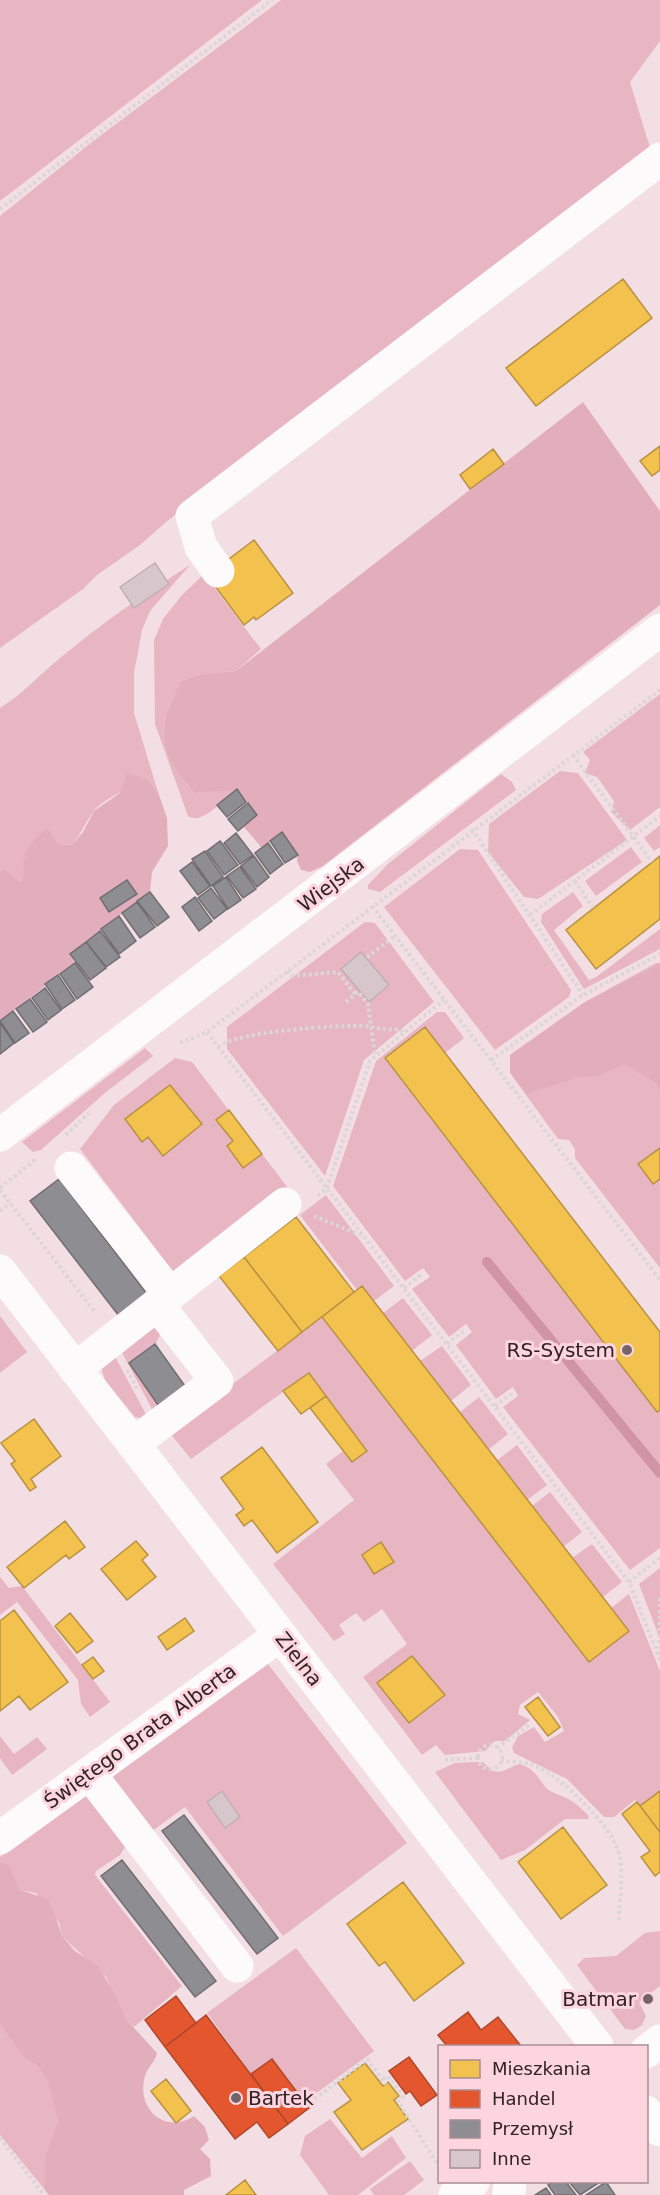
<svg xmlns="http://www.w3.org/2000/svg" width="660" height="2195" viewBox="0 0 660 2195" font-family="'DejaVu Sans',sans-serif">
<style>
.green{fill:#e8b6c3}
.forest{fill:#e3aebc}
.homes{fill:#f2c14e;stroke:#b89142;stroke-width:1.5}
.shops{fill:#e4572e;stroke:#ae472b;stroke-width:1.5}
.industry{fill:#8d8d92;stroke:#716d71;stroke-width:1.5}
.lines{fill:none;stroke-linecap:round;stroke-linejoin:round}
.stream{stroke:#d194a5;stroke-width:10}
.building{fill:#d7c6cb;stroke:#c0afb4;stroke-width:1.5}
.path{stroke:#dcd6d7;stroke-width:4;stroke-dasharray:3 3;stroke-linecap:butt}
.minor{stroke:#fdfafb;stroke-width:33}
.poi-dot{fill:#746468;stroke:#fcd5de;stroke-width:2}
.labels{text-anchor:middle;stroke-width:6;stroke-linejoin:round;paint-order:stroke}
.street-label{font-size:20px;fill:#302225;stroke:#fcd5de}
.poi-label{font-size:20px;fill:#302225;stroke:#fcd5de;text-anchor:end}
</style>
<rect width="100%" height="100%" fill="#f3dee3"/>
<path class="green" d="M 0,0 L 262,0 L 0,201 Z
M 281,0 L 660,0 L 660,41 L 630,82 L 651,151 L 166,522 L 140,545 L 97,575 L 83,589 L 0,648 L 0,216 L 92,142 Z
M 190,565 L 150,611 L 142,630 L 134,673 L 134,713 L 158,792 L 147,779 C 132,787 102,799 93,812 C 85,823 81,834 72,845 L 59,844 L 48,828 L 24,857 L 24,877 L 21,882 L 4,870 L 0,872 L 0,708 C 23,694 39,675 60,658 C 101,624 145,593 190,565 Z
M 204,574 L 261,649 L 236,671 L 201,674 L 181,681 C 155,729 157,751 194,793 L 237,789 C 225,798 202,826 188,816 L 155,724 L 154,640 L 163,619 L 182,595 Z
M 660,694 L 660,807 L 630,830 L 611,812 L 614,801 L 597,777 L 585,773 L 590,760 L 583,752 Z
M 560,771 L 578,773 L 627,840 L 538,899 L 524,897 L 488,852 L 489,824 Z
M 501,774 L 512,782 L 516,790 L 380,892 L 368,889 L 368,885 L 388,864 Z
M 660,825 L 660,847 L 654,851 L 644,838 Z
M 631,847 L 642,862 L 596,896 L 585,881 Z
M 460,849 L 478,850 L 571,990 L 569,997 L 495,1050 L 384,907 Z
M 573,892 L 583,906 L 554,930 L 589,980 L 596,977 L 660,929 L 660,949 L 584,989 L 541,922 L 542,914 Z
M 365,922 L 375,923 L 434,1002 L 364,1060 L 325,1176 L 227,1049 L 227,1027 Z
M 656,963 L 660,963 L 660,1268 L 575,1158 L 575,1149 L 569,1140 L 558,1139 L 510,1073 L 510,1055 L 585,1002 Z
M 437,1012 L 445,1012 L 464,1038 L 445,1053 L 425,1027 L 385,1059 L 657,1412 L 660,1410 L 660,1548 L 630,1570 L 503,1407 L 518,1396 L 513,1387 L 496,1399 L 456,1345 L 472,1332 L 466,1324 L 449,1337 L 412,1289 L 430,1277 L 423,1268 L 405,1281 L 333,1186 L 376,1061 Z
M 145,1048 L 153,1056 L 106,1092 L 41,1150 L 33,1152 L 22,1142 Z
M 175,1058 L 192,1062 L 288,1188 L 177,1277 L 80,1149 L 114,1105 Z
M 326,1195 L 394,1286 L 374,1301 L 362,1286 L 357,1290 L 300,1215 Z
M 403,1298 L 432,1335 L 412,1351 L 383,1313 Z
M 0,1316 L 27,1352 L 0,1373 Z
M 322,1317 L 589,1662 L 611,1608 L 629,1594 L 660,1671 L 660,1832 L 635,1800 L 614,1817 L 604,1817 L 567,1779 L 514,1753 L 512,1747 L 518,1736 L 534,1727 L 545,1742 L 564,1731 L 558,1717 L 538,1692 L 520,1705 L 518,1714 L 530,1720 L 505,1741 L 495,1741 L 485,1751 L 445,1755 L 436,1745 L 422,1755 L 363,1677 L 407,1644 L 382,1609 L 364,1622 L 356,1613 L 339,1625 L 345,1634 L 334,1641 L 273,1564 L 354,1500 L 326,1464 L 343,1451 L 367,1451 L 309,1373 L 191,1459 L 169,1432 Z
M 152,1327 L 162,1331 L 155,1345 L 185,1386 L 155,1415 L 118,1345 Z
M 442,1346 L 471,1385 L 451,1401 L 420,1361 Z
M 111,1349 L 149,1420 L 135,1417 L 105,1380 L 101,1367 Z
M 479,1397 L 508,1434 L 488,1450 L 459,1413 Z
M 517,1445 L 547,1485 L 527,1500 L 496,1461 Z
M 550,1492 L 582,1532 L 563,1547 L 532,1506 Z
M 592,1544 L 622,1582 L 603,1597 L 572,1558 Z
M 660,1568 L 660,1639 L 639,1584 Z
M 0,1577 L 9,1588 L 22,1586 L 110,1702 L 90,1717 L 81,1704 L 78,1680 L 17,1602 L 0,1615 Z
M 264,1659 L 407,1843 L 283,1936 L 185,1807 L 151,1832 L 109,1784 L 112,1772 Z
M 0,1736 L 14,1754 L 37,1737 L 47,1749 L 12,1775 L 0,1758 Z
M 474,1762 L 483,1762 C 499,1779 502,1770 519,1764 C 541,1770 539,1786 552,1792 C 571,1800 573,1800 588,1815 L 589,1819 L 565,1819 L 525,1850 L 501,1860 L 435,1772 L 455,1763 Z
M 89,1793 L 128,1842 L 120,1855 L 96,1871 L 95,1875 L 182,1986 L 134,2027 L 126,2019 L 106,1977 L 63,1937 L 59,1923 L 36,1893 L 20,1890 L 9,1866 L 0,1862 L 0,1857 Z
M 660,1931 L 660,1986 L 639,2002 L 646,2016 L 642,2025 L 634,2030 L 625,2029 L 577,1965 L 584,1958 L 616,1956 L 645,1933 Z
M 296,1948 L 374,2051 L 304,2102 L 272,2059 L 251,2074 L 207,2013 Z
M 0,2025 L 24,2058 L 37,2066 L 48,2081 L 55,2104 L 58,2120 L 45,2156 L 45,2190 L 0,2135 Z
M 330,2119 L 362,2158 L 392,2136 L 406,2158 L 358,2195 L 329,2195 L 300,2155 L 305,2136 Z
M 410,2161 L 424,2180 L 404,2195 L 374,2195 L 370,2189 Z"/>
<path class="forest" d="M 583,402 L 660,511 L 660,605 L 323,866 L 310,872 L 301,870 L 297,861 L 298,854 L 282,833 L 262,848 L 243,826 L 257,815 L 237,790 L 194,793 C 157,751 155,730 181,681 L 201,674 L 236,671 Z
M 127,773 L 147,779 L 158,792 L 167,818 L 168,846 L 152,872 L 150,892 L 70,954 L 75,963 L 0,1021 L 0,872 L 4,869 L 21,882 C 26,874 22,867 24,858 C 26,845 38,836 48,828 L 59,844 L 72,845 L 83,832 L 94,811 L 120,793 Z
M 660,964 L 660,1091 L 655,1082 L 624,1064 L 598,1076 L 579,1077 L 526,1094 L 510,1072 L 510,1055 L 585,1002 Z
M 0,1862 L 9,1865 L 20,1890 L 48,1899 L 63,1937 L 75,1951 L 98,1966 L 115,1994 L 126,2019 L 157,2053 C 155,2062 149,2066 146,2073 C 134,2106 163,2136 194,2116 L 205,2127 L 209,2140 L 200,2149 L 210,2159 L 211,2176 L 184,2190 L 184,2195 L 49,2195 L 45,2190 L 45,2156 L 58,2120 L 48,2081 L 37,2066 L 24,2058 L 0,2025 Z"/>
<path class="homes" d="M 623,279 L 652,318 L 536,406 L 506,368 Z
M 660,446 L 660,470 L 652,476 L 640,461 Z
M 493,449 L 504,464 L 470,489 L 460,475 Z
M 254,540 L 293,593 L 256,620 L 254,617 L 244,625 L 209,578 L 217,568 Z
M 660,856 L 660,919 L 596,969 L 566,930 Z
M 425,1027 L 660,1332 L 660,1410 L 657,1412 L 385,1058 Z
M 170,1085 L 202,1124 L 163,1156 L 148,1137 L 142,1142 L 125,1119 Z
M 229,1110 L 262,1154 L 243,1168 L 227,1146 L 233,1141 L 216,1120 Z
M 660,1148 L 660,1179 L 653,1184 L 638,1164 Z
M 296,1217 L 354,1292 L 302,1332 L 244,1257 Z
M 244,1257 L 302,1332 L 278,1351 L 219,1276 Z
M 362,1286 L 629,1631 L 589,1662 L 322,1317 Z
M 309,1373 L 326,1396 L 301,1414 L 283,1391 Z
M 326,1396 L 367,1451 L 352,1462 L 310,1408 Z
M 34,1419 L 61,1456 L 31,1479 L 36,1487 L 30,1491 L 11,1464 L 15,1461 L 1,1443 Z
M 262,1447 L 318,1522 L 277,1553 L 252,1520 L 244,1526 L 236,1515 L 244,1509 L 221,1478 Z
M 65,1521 L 85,1547 L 69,1559 L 66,1555 L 24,1588 L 7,1567 Z
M 136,1541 L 148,1555 L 142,1560 L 156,1577 L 127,1600 L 101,1569 Z
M 381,1542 L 394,1562 L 374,1574 L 362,1555 Z
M 14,1610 L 68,1682 L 30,1710 L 19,1696 L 0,1711 L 0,1621 Z
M 70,1613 L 93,1641 L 77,1653 L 55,1626 Z
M 185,1618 L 194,1631 L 167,1650 L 158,1637 Z
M 412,1656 L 445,1695 L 409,1723 L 377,1683 Z
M 93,1657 L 104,1671 L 93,1679 L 82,1665 Z
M 538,1697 L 560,1727 L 548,1736 L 525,1707 Z
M 660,1791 L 660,1832 L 640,1806 Z
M 637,1802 L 660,1832 L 660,1872 L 655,1876 L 641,1857 L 650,1851 L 622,1814 Z
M 563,1827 L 607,1885 L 561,1919 L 518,1862 Z
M 403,1882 L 464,1963 L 414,2001 L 385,1962 L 379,1966 L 347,1924 Z
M 365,2063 L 383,2086 L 388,2082 L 399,2096 L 394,2100 L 408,2119 L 362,2150 L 334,2112 L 351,2100 L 338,2083 Z
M 166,2079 L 191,2111 L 176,2123 L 151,2091 Z
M 245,2180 L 256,2195 L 226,2195 Z"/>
<path class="shops" d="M 176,1996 L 196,2023 L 165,2047 L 145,2020 Z
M 468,2012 L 481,2030 L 498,2017 L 521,2046 L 447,2046 L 438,2035 Z
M 206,2015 L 288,2124 L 269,2138 L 257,2122 L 235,2139 L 165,2047 Z
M 409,2057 L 437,2095 L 421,2106 L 410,2091 L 406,2094 L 389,2071 Z
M 272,2059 L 309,2108 L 288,2124 L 251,2074 Z"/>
<path class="industry" d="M 237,789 L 246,802 L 227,817 L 217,805 Z
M 248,803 L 257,815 L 238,831 L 228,819 Z
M 282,832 L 298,855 L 285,863 L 270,841 Z
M 236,833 L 253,855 L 240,864 L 224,843 Z
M 220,841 L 238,865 L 224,875 L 207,851 Z
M 268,843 L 283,864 L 270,874 L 255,853 Z
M 205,851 L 223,877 L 211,886 L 192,859 Z
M 254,856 L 269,877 L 257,887 L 241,866 Z
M 192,862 L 210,886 L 198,895 L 180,871 Z
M 240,867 L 256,889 L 243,898 L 227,876 Z
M 226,877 L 241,900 L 228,909 L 213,886 Z
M 127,880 L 137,894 L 109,912 L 100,898 Z
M 211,888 L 227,909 L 214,919 L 198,898 Z
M 150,892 L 169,917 L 157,926 L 137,901 Z
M 195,897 L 212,921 L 199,931 L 182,907 Z
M 137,902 L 155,927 L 140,938 L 122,913 Z
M 119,916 L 136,941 L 119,954 L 101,929 Z
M 100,931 L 120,957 L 106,967 L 86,942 Z
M 86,942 L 106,968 L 90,980 L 70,954 Z
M 75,963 L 93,987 L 77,999 L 60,974 Z
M 58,975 L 75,1000 L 62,1009 L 45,984 Z
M 45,988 L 61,1010 L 48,1020 L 32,998 Z
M 30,999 L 47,1022 L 33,1032 L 16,1009 Z
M 13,1011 L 29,1033 L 15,1043 L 0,1021 Z
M 0,1023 L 14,1043 L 0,1054 Z
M 59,1179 L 147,1294 L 119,1316 L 30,1201 Z
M 155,1344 L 185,1386 L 158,1405 L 129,1363 Z
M 184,1815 L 278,1938 L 257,1954 L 162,1831 Z
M 122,1860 L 216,1981 L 195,1997 L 101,1876 Z
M 552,2182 L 566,2182 L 576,2195 L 555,2195 L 548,2185 Z
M 572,2182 L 600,2182 L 580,2195 L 570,2183 Z
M 606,2182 L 615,2195 L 586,2195 Z
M 546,2188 L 551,2195 L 535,2195 Z"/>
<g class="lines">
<path class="stream" d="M 487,1262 L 660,1473"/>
</g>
<path class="building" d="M 155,563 L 169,584 L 134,608 L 120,587 Z
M 361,952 L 389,985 L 369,1002 L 341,969 Z
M 222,1791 L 240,1817 L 225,1828 L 207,1802 Z"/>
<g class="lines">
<path class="path" d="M 0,209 L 272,0
M 573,755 L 652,862
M 472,829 L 583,995
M 575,881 L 593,908
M 372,906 L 660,1280
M 530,915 L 660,816
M 367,957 L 395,936
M 287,971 L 292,976 L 338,972 L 355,994
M 346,1002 L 358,992 L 368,1004 L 375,1055
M 207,1032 L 629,1582 L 660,1660
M 180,1043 L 207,1032 L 660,690
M 218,1047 C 236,1031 338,1025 364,1026 C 377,1027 385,1031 400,1029 L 403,1033
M 491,1060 L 583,995 L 660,954
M 66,1135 L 89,1113
M 0,1188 L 37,1158
M 0,1190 L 94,1311
M 318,1196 L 327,1188 L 370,1061 L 444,1000
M 0,1211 L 11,1203
M 314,1216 L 363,1236
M 404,1288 L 423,1273
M 447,1344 L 466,1329
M 127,1370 L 138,1390
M 495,1406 L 514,1392
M 629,1582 L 660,1558
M 659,1655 L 660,1595
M478 1757a12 12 0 1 1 24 0a12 12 0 1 1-24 0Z
M 497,1748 L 529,1725
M 445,1760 L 477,1758
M 501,1760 C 511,1762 524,1762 534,1765 C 559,1775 610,1824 618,1850 C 625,1871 619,1898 619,1920
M 383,2079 L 388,2076 L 403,2097 L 398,2101 L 438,2165
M 310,2103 L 367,2059 L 386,2084
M 0,2138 L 44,2195"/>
<path class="minor" d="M 218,571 L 201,547 L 192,516 L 660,159
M 0,1135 L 660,630
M 71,1168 L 170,1294
M 0,1271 L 597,2046
M 75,1369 L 285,1204
M 133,1444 L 217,1381 L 157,1304
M 89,1773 L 237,1966
M 0,1838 L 280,1635
M 646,2052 L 660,2041
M 646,2112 L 660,2130
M 455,2195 L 473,2182
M 509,2195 L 510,2182"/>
</g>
<g class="poi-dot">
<circle cx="627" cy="1350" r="6"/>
<circle cx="648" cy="1999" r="6"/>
<circle cx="236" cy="2098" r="6"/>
</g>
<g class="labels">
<g class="street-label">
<text transform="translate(331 884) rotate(-37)" y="7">Wiejska</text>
<text transform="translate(299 1659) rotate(52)" y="7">Zielna</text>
<text transform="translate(140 1736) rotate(-36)" y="7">Świętego Brata Alberta</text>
</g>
<g class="poi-label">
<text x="615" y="1357">RS-System</text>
<text x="636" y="2006">Batmar</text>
<text x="248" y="2105" text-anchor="start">Bartek</text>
</g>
</g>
<rect x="438" y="2045" width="210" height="138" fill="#fcd5de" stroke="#aa8d94" stroke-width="1.5"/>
<rect x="450" y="2060" width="30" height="18" fill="#f2c14e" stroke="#aa8d94" stroke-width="1.5"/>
<text x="492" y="2075" font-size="18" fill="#302225">Mieszkania</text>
<rect x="450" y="2090" width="30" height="18" fill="#e4572e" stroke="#aa8d94" stroke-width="1.5"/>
<text x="492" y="2105" font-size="18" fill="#302225">Handel</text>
<rect x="450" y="2120" width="30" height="18" fill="#8d8d92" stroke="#aa8d94" stroke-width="1.5"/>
<text x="492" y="2135" font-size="18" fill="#302225">Przemysł</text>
<rect x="450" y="2150" width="30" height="18" fill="#d7c6cb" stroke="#aa8d94" stroke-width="1.5"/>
<text x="492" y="2165" font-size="18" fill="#302225">Inne</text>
</svg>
